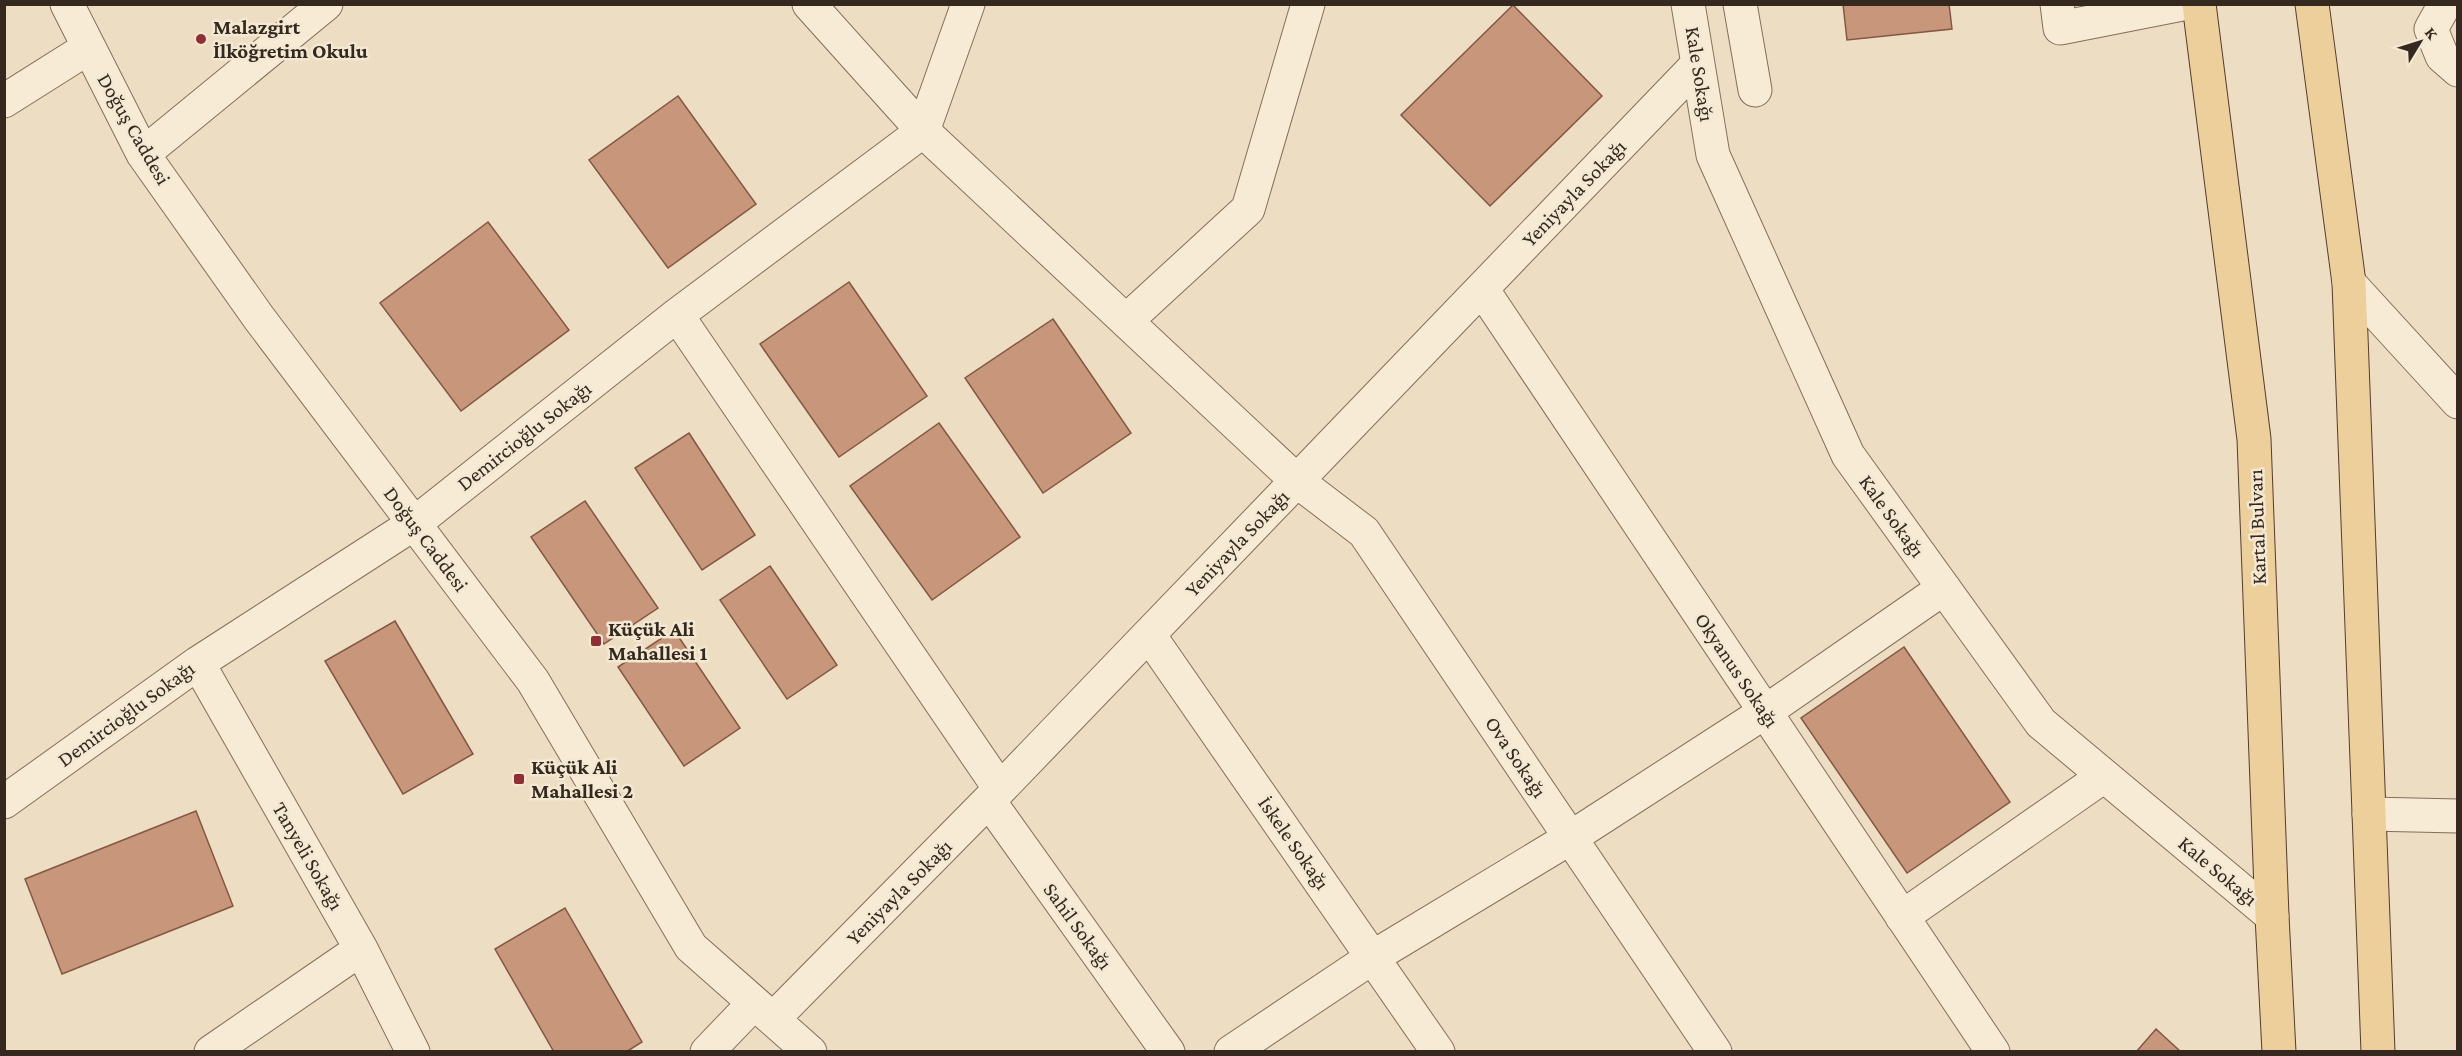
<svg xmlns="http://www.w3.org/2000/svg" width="2462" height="1056" viewBox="0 0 2462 1056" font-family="'Crimson Pro',serif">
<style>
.building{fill:#c8967b;stroke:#835742;stroke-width:1.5}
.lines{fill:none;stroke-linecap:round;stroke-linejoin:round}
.minor-casing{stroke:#856e5b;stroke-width:35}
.major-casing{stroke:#533d2f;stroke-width:35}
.minor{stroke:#f7ebd6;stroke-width:33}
.major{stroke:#edcf9c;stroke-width:33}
.poi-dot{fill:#912e35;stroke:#f3e8d2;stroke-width:2}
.labels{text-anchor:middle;stroke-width:5;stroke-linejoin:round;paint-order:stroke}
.poi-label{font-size:21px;font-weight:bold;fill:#35281e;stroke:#f3e8d2;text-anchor:start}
.street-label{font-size:21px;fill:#35281e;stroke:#f3e8d2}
</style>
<rect width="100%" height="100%" fill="#ecddc3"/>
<path class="building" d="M 1843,4 L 1949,4 L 1952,29 L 1847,40 Z
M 1513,5 L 1602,96 L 1490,206 L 1401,115 Z
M 678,96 L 756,204 L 668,268 L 589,160 Z
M 488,222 L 569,330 L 461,411 L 380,303 Z
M 849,282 L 927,396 L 839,457 L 760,344 Z
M 1053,319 L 1131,433 L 1043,493 L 965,378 Z
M 939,423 L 1020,537 L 932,600 L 850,486 Z
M 689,433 L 755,535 L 702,570 L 635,468 Z
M 585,501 L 658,608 L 604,644 L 531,537 Z
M 770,566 L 837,665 L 787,699 L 720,600 Z
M 395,621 L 473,754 L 403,794 L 325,661 Z
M 674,630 L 740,728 L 684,766 L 618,667 Z
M 1904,647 L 2010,802 L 1907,873 L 1801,718 Z
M 196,811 L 233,906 L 62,974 L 25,879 Z
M 565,908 L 642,1042 L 626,1052 L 554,1052 L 495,949 Z
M 2156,1029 L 2181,1052 L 2136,1052 Z"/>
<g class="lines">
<g class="minor-casing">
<path id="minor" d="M 67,4 L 143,154 L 259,318 L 533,681 L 691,947 L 810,1052
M 809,4 L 923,131 L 1297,481 L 1364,532 L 1715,1052
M 1688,4 L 1713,155 L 1848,455 L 2041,723 L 2272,916
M 1740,4 L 1755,90
M 2057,4 L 2060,28 L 2182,4
M 2445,4 L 2431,29 L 2442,56 L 2458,70
M 4,101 L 88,48
M 143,154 L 326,4
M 2349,283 L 2458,402
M 1482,289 L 1993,1052
M 677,315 L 1000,789
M 1126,321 L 1248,209 L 1308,4
M 1149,635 L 1438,1052
M 198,663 L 361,949 L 413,1052
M 989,801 L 1168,1052
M 4,802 L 198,663 L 415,523 L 677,315 L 923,131 L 968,4
M 2369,814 L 2458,816
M 1902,917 L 2104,776
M 773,1019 L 1000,789 L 1698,64
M 211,1052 L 361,949
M 707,1052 L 754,1003
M 1231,1052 L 1373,957 L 1570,838 L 1765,712 L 1944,588"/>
</g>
<g class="major-casing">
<path id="major" d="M 2199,4 L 2254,439 L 2272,916 L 2279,1052
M 2312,4 L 2349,283 L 2378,1052"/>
</g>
<use href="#minor" class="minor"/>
<use href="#major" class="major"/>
</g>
<g class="poi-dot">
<circle cx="201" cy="39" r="6"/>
<rect x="590" y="635" width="12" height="12" rx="3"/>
<rect x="513" y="773" width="12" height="12" rx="3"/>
</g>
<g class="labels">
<g class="poi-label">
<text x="213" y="34">Malazgirt<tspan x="213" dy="24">İlköğretim Okulu</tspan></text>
<text x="608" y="636">Küçük Ali<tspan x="608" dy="24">Mahallesi 1</tspan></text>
<text x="531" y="774">Küçük Ali<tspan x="531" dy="24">Mahallesi 2</tspan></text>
</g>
<g class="street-label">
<text transform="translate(1700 74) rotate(81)" y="7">Kale Sokağı</text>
<text transform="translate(134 129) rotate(60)" y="7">Doğuş Caddesi</text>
<text transform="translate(1574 193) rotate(-46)" y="7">Yeniyayla Sokağı</text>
<text transform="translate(524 436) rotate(-38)" y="7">Demircioğlu Sokağı</text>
<text transform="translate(1892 516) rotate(54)" y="7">Kale Sokağı</text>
<text transform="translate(2257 527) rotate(-92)" y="7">Kartal Bulvarı</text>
<text transform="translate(426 539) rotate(53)" y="7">Doğuş Caddesi</text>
<text transform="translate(1237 543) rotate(-46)" y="7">Yeniyayla Sokağı</text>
<text transform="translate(1737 670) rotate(56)" y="7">Okyanus Sokağı</text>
<text transform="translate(126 714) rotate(-36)" y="7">Demircioğlu Sokağı</text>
<text transform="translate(1516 757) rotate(56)" y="7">Ova Sokağı</text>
<text transform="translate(1294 843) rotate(55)" y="7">İskele Sokağı</text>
<text transform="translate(308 856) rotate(60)" y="7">Tanyeli Sokağı</text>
<text transform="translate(2218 871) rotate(40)" y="7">Kale Sokağı</text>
<text transform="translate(899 892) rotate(-45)" y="7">Yeniyayla Sokağı</text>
<text transform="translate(1078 926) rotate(54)" y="7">Sahil Sokağı</text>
</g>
</g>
<rect width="2462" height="1056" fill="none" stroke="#35281e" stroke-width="12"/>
<g transform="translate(2420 42) rotate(52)" stroke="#f3e8d2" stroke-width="4.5" paint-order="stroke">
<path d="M0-4.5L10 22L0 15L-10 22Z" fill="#35281e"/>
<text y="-9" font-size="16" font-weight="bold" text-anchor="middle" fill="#35281e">K</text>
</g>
</svg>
